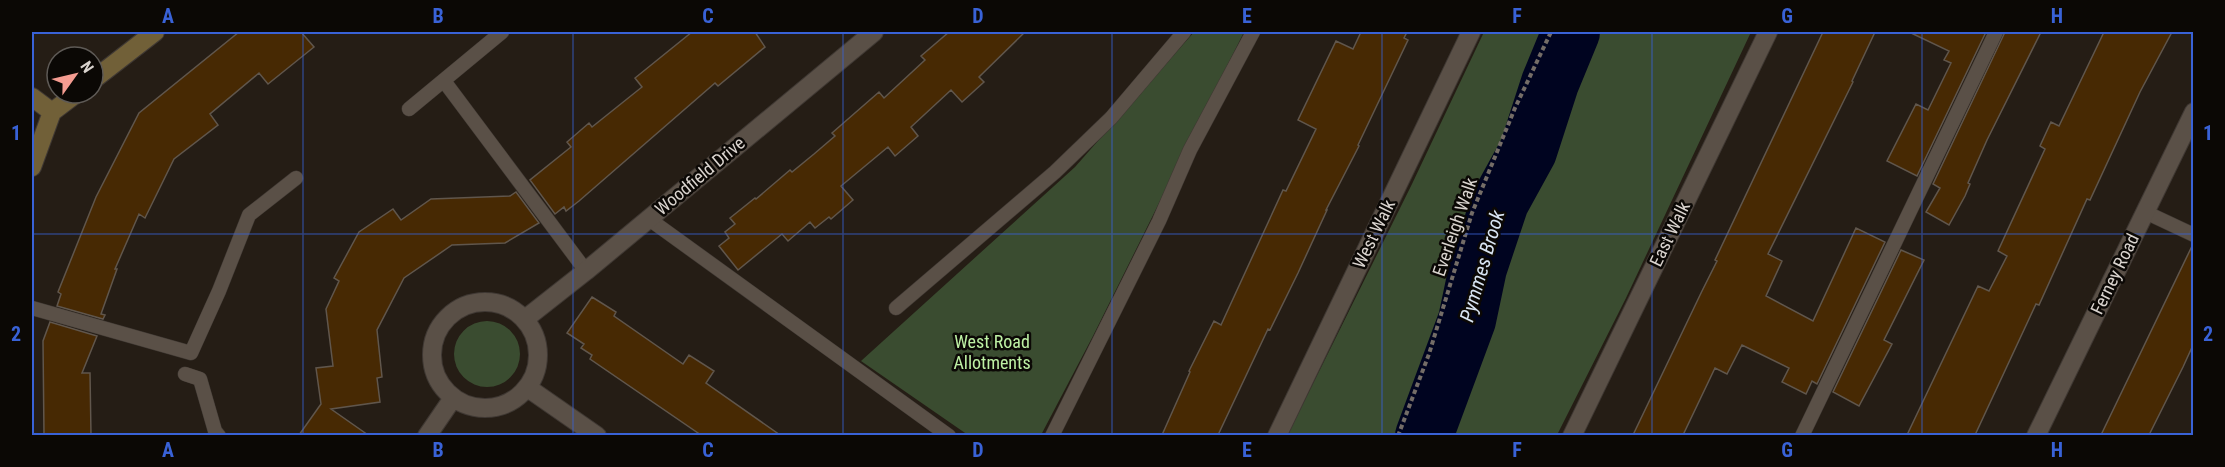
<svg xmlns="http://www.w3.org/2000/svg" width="2225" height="467" viewBox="0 0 2225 467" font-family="'Roboto Condensed',sans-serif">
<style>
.green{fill:#3a4c30}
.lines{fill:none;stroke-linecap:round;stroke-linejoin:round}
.river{stroke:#000420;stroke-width:58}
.building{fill:#472903;stroke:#60564c;stroke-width:1.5}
.lane-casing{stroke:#3f3833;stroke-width:15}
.street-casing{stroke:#3f3833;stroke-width:20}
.secondary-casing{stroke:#3f3833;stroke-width:20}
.path{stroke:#746d67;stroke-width:4;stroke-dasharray:4.5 3;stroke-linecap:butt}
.lane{stroke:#5a5047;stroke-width:14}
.street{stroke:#5a5047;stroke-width:18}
.secondary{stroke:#716038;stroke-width:18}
.grid{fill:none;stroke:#3962d7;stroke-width:1.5;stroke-opacity:0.55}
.labels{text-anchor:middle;stroke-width:5;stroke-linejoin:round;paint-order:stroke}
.street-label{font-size:18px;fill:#dad4cf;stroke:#0b0805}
.park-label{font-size:18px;fill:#bef1a4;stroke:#0b0805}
.water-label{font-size:20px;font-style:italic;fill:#d9e5f3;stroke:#0b0805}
.neatline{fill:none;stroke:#3962d7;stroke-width:2}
.grid-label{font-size:20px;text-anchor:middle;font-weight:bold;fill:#3962d7}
</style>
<rect width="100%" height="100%" fill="#251d15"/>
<path class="green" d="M 1194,32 L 1244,32 L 1093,336 L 1041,435 L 968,435 L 861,361 L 1075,167 Z
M 1484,32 L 1751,32 L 1626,298 L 1557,435 L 1287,436 L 1412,184 Z
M454 354a33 33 0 1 1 66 0a33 33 0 1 1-66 0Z"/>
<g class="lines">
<path class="river" d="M 1424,436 L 1467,320 L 1478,268 L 1500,202 L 1528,151 L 1550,83 L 1571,32"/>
</g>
<path class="building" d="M 239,32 L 301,32 L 314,47 L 268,84 L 259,73 L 210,114 L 218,125 L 174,159 L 145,218 L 139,214 L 115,269 L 117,269 L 101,314 L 105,315 L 103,319 L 57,306 L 61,294 L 58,292 L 96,197 L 139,113 Z
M 692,32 L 755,32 L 765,47 L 718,86 L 715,83 L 579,201 L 566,211 L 564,207 L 555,214 L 530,180 L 571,147 L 567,142 L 589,123 L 592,127 L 642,87 L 635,78 Z
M 949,32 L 1025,32 L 979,77 L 984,82 L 962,102 L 951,90 L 911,127 L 918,136 L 895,156 L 888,147 L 841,186 L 853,200 L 831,219 L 829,217 L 815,228 L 810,222 L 788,241 L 782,234 L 738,270 L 719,246 L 729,238 L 725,232 L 735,224 L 730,218 L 755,198 L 756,199 L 790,170 L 792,172 L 814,154 L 835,136 L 832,133 L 879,92 L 884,98 L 925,60 L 921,56 Z
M 1361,32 L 1407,32 L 1404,38 L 1408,40 L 1358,145 L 1359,146 L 1326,210 L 1327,210 L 1298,273 L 1270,330 L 1268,329 L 1218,435 L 1162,435 L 1190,372 L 1189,371 L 1214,321 L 1221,325 L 1283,190 L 1286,191 L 1316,129 L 1298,120 L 1336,41 L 1353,49 Z
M 1823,32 L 1875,32 L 1852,81 L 1853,82 L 1768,254 L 1782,261 L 1766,296 L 1813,321 L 1856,228 L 1885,242 L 1817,384 L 1812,381 L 1806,394 L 1782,382 L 1789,368 L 1742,345 L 1727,374 L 1715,368 L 1683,435 L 1633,435 L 1702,291 L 1717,261 L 1715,260 Z
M 1909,32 L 1986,32 L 1917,176 L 1887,161 L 1916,104 L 1928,110 L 1951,63 L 1944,60 L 1949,51 Z
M 2005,32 L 2041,32 L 1987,140 L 1968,183 L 1970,184 L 1965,196 L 1949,225 L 1926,212 L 1940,188 L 1933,184 Z
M 2104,32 L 2172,32 L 2140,92 L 2090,200 L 2087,199 L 2039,305 L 2036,304 L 1975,435 L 1907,435 L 1978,286 L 1989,291 L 2007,256 L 1998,251 L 2045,149 L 2040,146 L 2051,122 L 2059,126 Z
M 516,192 L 539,223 L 505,243 L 452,245 L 404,278 L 377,330 L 382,377 L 377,378 L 380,402 L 331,409 L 368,435 L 299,435 L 321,404 L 316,368 L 333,366 L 326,309 L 339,281 L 334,278 L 359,232 L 393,209 L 401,220 L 431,199 L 510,196 Z
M 2193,244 L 2193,345 L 2183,367 L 2149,435 L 2101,435 Z
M 1901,250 L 1924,260 L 1884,340 L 1892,344 L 1859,406 L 1833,392 Z
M 592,297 L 616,312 L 614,316 L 683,364 L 689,355 L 714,371 L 706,383 L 780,435 L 701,435 L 590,359 L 592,355 L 581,348 L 584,344 L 567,333 Z
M 50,322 L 97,336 L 82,373 L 90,373 L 91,435 L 44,435 L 43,341 Z"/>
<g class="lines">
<g class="lane-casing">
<path id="lane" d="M 444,81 L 586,271
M 409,109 L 502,32
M 2145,212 L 2194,235
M 649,219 L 949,436
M 32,308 L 191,353 L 219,291 L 249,215 L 296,178
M 896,308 L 1055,172 L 1111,118 L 1184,32
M 185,374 L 200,379 L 215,431 L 219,436
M 1052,436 L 1159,221 L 1190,150 L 1253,32
M 1802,436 L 1996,32"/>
</g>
<g class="street-casing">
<path id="street" d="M432 355a53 53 0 1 1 106 0a53 53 0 1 1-106 0Z
M 525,319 L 586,271 L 874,32
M 528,388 L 597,436
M 427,436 L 453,398
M 1277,436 L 1471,32
M 1572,436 L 1768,32
M 2036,436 L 2194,112"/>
</g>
<g class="secondary-casing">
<path id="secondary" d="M 93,80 L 155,32
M 32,97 L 52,112
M 52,112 L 77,93
M 32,167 L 52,112"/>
</g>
<path class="path" d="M 1398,436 L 1429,354 L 1472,213 L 1515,108 L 1551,32"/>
<use href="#lane" class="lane"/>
<use href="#street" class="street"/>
<use href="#secondary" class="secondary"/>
</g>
<path class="grid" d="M 303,32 L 303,436M 573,32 L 573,436M 843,32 L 843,436M 1112,32 L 1112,436M 1382,32 L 1382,436M 1652,32 L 1652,436M 1922,32 L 1922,436M 32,234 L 2194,234"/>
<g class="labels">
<g class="street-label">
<text transform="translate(700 176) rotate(-40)" y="6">Woodfield Drive</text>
<text transform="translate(1455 227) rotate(-71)" y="6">Everleigh Walk</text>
<text transform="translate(1374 234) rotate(-64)" y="6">West Walk</text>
<text transform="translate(1670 234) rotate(-64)" y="6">East Walk</text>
<text transform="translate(2115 274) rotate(-64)" y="6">Ferney Road</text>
</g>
<g class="park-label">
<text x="992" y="348">West Road<tspan x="992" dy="21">Allotments</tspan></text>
</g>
<g class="water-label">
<text transform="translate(1482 266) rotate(-74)" y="7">Pymmes Brook</text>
</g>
</g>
<rect width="2225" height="467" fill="none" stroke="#0b0805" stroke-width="66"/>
<g transform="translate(75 75) rotate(56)"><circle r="28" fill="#0b0805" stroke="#5e5a56" stroke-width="1.5"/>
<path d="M0-4.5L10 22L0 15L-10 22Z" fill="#f59c91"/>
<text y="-9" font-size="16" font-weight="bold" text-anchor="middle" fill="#dad4cf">N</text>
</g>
<rect x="33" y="33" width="2159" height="401" class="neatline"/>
<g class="grid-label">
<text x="168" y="23">A</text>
<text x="438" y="23">B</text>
<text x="708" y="23">C</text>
<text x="978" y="23">D</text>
<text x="1247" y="23">E</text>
<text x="1517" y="23">F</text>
<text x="1787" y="23">G</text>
<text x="2057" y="23">H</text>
<text x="16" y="140">1</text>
<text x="2208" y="140">1</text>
<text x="16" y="341">2</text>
<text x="2208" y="341">2</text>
<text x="168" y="457">A</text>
<text x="438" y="457">B</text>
<text x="708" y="457">C</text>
<text x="978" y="457">D</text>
<text x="1247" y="457">E</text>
<text x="1517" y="457">F</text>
<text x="1787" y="457">G</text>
<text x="2057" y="457">H</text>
</g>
</svg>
